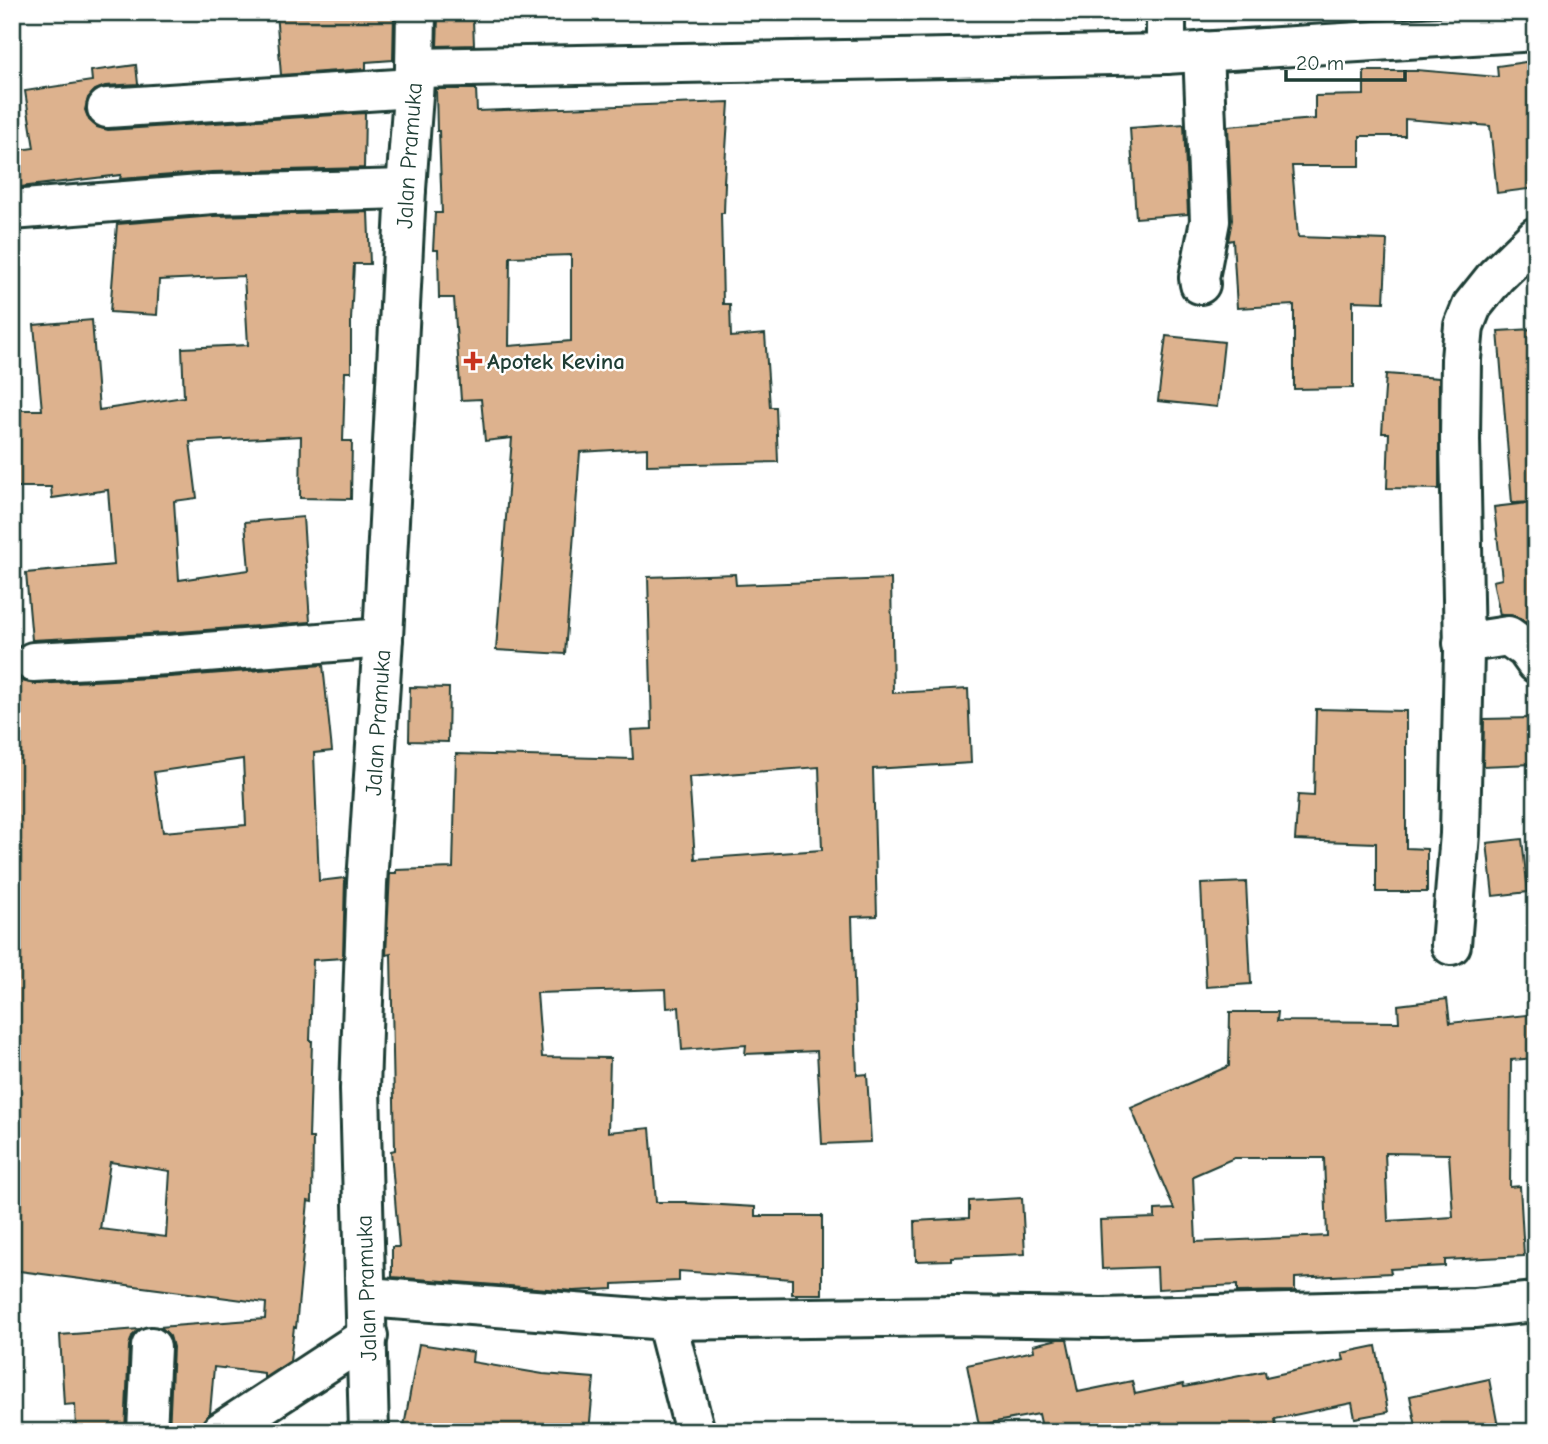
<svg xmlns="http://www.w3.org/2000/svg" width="1548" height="1444" viewBox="0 0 1548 1444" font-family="'Comic Neue',sans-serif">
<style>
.building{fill:#ddb28e;stroke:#1f3d34;stroke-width:2;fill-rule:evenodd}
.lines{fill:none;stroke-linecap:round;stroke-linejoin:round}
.minor-casing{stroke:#1f3d34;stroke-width:44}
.minor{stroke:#fff;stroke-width:38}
.poi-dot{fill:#c8321e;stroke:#fff;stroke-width:2.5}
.labels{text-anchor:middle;stroke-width:5;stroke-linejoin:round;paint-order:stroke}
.street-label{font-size:23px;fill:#1f3d34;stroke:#fff}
.poi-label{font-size:23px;font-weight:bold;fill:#1f3d34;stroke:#fff;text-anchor:start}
</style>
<rect width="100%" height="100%" fill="#fff"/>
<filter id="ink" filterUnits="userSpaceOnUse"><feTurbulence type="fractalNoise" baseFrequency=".0143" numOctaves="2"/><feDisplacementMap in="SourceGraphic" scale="14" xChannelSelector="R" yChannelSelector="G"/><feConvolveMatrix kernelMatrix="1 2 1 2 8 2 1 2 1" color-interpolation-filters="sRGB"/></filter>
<g filter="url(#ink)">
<path class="building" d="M 276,12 L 394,12 L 393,60 L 366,62 L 366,69 L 281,75 Z
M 438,18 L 473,20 L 474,45 L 437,46 Z
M 1533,61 L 1536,80 L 1536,117 L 1530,118 L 1536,163 L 1536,188 L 1497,193 L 1490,126 L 1405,119 L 1405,136 L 1360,136 L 1360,166 L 1292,166 L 1298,237 L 1387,240 L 1384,302 L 1353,301 L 1353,388 L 1294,389 L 1294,305 L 1237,308 L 1233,240 L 1228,241 L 1232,220 L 1228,126 L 1315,119 L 1315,96 L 1364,95 L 1364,71 L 1417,71 L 1417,70 L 1498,77 L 1497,66 Z
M 136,65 L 138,84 L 105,86 L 95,90 L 88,98 L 85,110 L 89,120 L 97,127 L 108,130 L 365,113 L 364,168 L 212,172 L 120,179 L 121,175 L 12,188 L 12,151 L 34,148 L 25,91 L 92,81 L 91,71 Z
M 436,89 L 476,89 L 477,111 L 729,102 L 724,182 L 725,182 L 724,213 L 721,213 L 723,304 L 730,304 L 731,337 L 765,334 L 770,407 L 776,407 L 778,462 L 647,465 L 647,448 L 580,452 L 565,654 L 496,650 L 512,438 L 485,441 L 481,399 L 461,400 L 454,298 L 439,298 L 438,250 L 433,250 L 435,213 L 442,213 L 439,131 L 437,131 ZM 571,255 L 571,341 L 509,346 L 510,257 Z
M 1184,124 L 1188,214 L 1136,218 L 1130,128 Z
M 368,212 L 370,264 L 354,264 L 351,320 L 351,372 L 345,372 L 343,441 L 352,441 L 351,499 L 300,498 L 301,436 L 190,442 L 197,498 L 174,501 L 179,580 L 249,570 L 245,522 L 303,517 L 310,622 L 167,633 L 32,640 L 26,573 L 114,565 L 108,490 L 52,498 L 51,487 L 12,487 L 12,410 L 42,410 L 34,325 L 92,320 L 99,410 L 184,397 L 182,348 L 248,345 L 244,276 L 159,280 L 157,315 L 110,312 L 117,224 L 214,216 Z
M 1536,329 L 1536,502 L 1512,503 L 1498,331 Z
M 1166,336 L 1224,342 L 1217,407 L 1158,401 Z
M 1386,374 L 1439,378 L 1439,489 L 1387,488 L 1389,433 L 1382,433 Z
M 1536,502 L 1536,625 L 1532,626 L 1520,618 L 1506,614 L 1500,615 L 1493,581 L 1502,579 L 1494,507 Z
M 735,574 L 736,585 L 891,579 L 893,693 L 968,689 L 971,763 L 873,769 L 877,916 L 852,917 L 857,1075 L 867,1074 L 871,1142 L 822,1144 L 817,1051 L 745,1054 L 746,1045 L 682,1050 L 679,1007 L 667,1008 L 666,989 L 537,993 L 542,1057 L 610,1058 L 608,1132 L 650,1128 L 656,1202 L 687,1202 L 687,1203 L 755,1207 L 755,1216 L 822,1216 L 822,1294 L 792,1294 L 792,1279 L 679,1271 L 679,1281 L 613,1284 L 613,1289 L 573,1291 L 392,1277 L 392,1247 L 399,1247 L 391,1151 L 395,1150 L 391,954 L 386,955 L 390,873 L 396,873 L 396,870 L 453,868 L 456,754 L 633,759 L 631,730 L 652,729 L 648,577 ZM 819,767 L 822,850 L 695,859 L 689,777 Z
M 323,665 L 332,751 L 314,753 L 319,881 L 345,878 L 343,958 L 313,960 L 310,1041 L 312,1041 L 309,1138 L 313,1138 L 312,1202 L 308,1201 L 296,1328 L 294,1327 L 290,1361 L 264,1378 L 264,1373 L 214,1367 L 210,1413 L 202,1422 L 199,1432 L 169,1432 L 173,1347 L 170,1336 L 163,1329 L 159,1327 L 265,1319 L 266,1303 L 12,1270 L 12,671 L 22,681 L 34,684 L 170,677 ZM 243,759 L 246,825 L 163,832 L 154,772 ZM 110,1162 L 170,1171 L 166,1237 L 100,1229 Z
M 410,687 L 449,688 L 448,742 L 409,741 Z
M 1316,709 L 1406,711 L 1406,848 L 1427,849 L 1427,892 L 1376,892 L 1376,843 L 1295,840 L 1298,795 L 1314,796 Z
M 1532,718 L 1533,764 L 1483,766 L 1484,719 Z
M 1522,839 L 1528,892 L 1493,896 L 1487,843 Z
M 1246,882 L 1251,984 L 1206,987 L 1201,884 Z
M 1447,999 L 1450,1023 L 1536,1014 L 1536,1058 L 1511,1060 L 1510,1187 L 1520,1186 L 1524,1256 L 1445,1260 L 1445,1266 L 1390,1269 L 1391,1273 L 1295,1278 L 1295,1291 L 1237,1292 L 1237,1285 L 1158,1289 L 1157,1267 L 1102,1269 L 1100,1220 L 1155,1218 L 1155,1210 L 1174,1209 L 1131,1108 L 1229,1066 L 1230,1012 L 1278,1012 L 1277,1021 L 1399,1022 L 1398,1005 ZM 1385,1153 L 1449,1154 L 1453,1217 L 1388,1221 ZM 1234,1158 L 1324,1158 L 1327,1236 L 1196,1242 L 1193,1176 Z
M 1022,1198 L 1025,1254 L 951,1257 L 951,1260 L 916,1261 L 915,1221 L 969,1218 L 969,1201 Z
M 140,1329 L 132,1336 L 129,1346 L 125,1432 L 76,1432 L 75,1404 L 64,1405 L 60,1335 Z
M 1058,1339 L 1067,1339 L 1078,1392 L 1132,1381 L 1135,1394 L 1183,1384 L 1184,1387 L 1265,1371 L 1266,1377 L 1344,1360 L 1342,1353 L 1376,1346 L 1388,1412 L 1355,1418 L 1352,1403 L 1275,1419 L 1276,1427 L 1252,1432 L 1043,1432 L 1039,1414 L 979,1425 L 967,1365 L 1034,1351 L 1033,1345 Z
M 419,1344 L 473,1352 L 472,1362 L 543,1374 L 594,1378 L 589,1432 L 403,1432 Z
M 1489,1379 L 1499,1432 L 1417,1432 L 1410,1396 Z"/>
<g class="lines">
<g class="minor-casing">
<g id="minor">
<path d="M 1166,54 L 1536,31"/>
<path d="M 415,68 L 1166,54 L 1166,12"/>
<path d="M 107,108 L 413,88"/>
<path d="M 12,210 L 213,194 L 406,189"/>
<path d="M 1200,284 L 1199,278 L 1210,221 L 1203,51"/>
<path d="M 1463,643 L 1508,636 L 1526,649 L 1536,663"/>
<path d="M 33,662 L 168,655 L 383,638"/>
<path d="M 1451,945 L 1460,834 L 1464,651 L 1460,440 L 1461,359 L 1464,326 L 1472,306 L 1496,276 L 1536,237"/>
<path d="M 367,1297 L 666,1320 L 957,1316 L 1102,1318 L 1475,1308 L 1536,1302"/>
<path d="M 666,1320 L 695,1432"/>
<path d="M 147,1432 L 151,1347"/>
<path d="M 221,1432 L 368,1336"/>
<path id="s1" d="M 369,1432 L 360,1089 L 367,883 L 383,638 L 406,189 L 415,68 L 416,12"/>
</g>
</g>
<use href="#minor" class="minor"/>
</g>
</g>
<path class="poi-dot" d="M469.5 350.5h7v7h7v7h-7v7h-7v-7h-7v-7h7z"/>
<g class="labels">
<g class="street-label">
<text dy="8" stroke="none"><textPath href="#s1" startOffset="1278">Jalan Pramuka</textPath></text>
<text dy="8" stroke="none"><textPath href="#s1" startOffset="710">Jalan Pramuka</textPath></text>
<text transform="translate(366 1288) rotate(-92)" y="8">Jalan Pramuka</text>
</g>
<g class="poi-label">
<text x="487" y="369">Apotek Kevina</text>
</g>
</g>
<rect width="1548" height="1444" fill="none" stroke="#fff" stroke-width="42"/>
<rect x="21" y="21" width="1506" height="1402" fill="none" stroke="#1f3d34" stroke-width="2.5" filter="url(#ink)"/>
<path d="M1286 70v10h119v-10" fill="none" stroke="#1f3d34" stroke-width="3.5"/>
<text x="1296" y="70" font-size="21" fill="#1f3d34" stroke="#ffffff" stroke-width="5" paint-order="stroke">20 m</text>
</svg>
